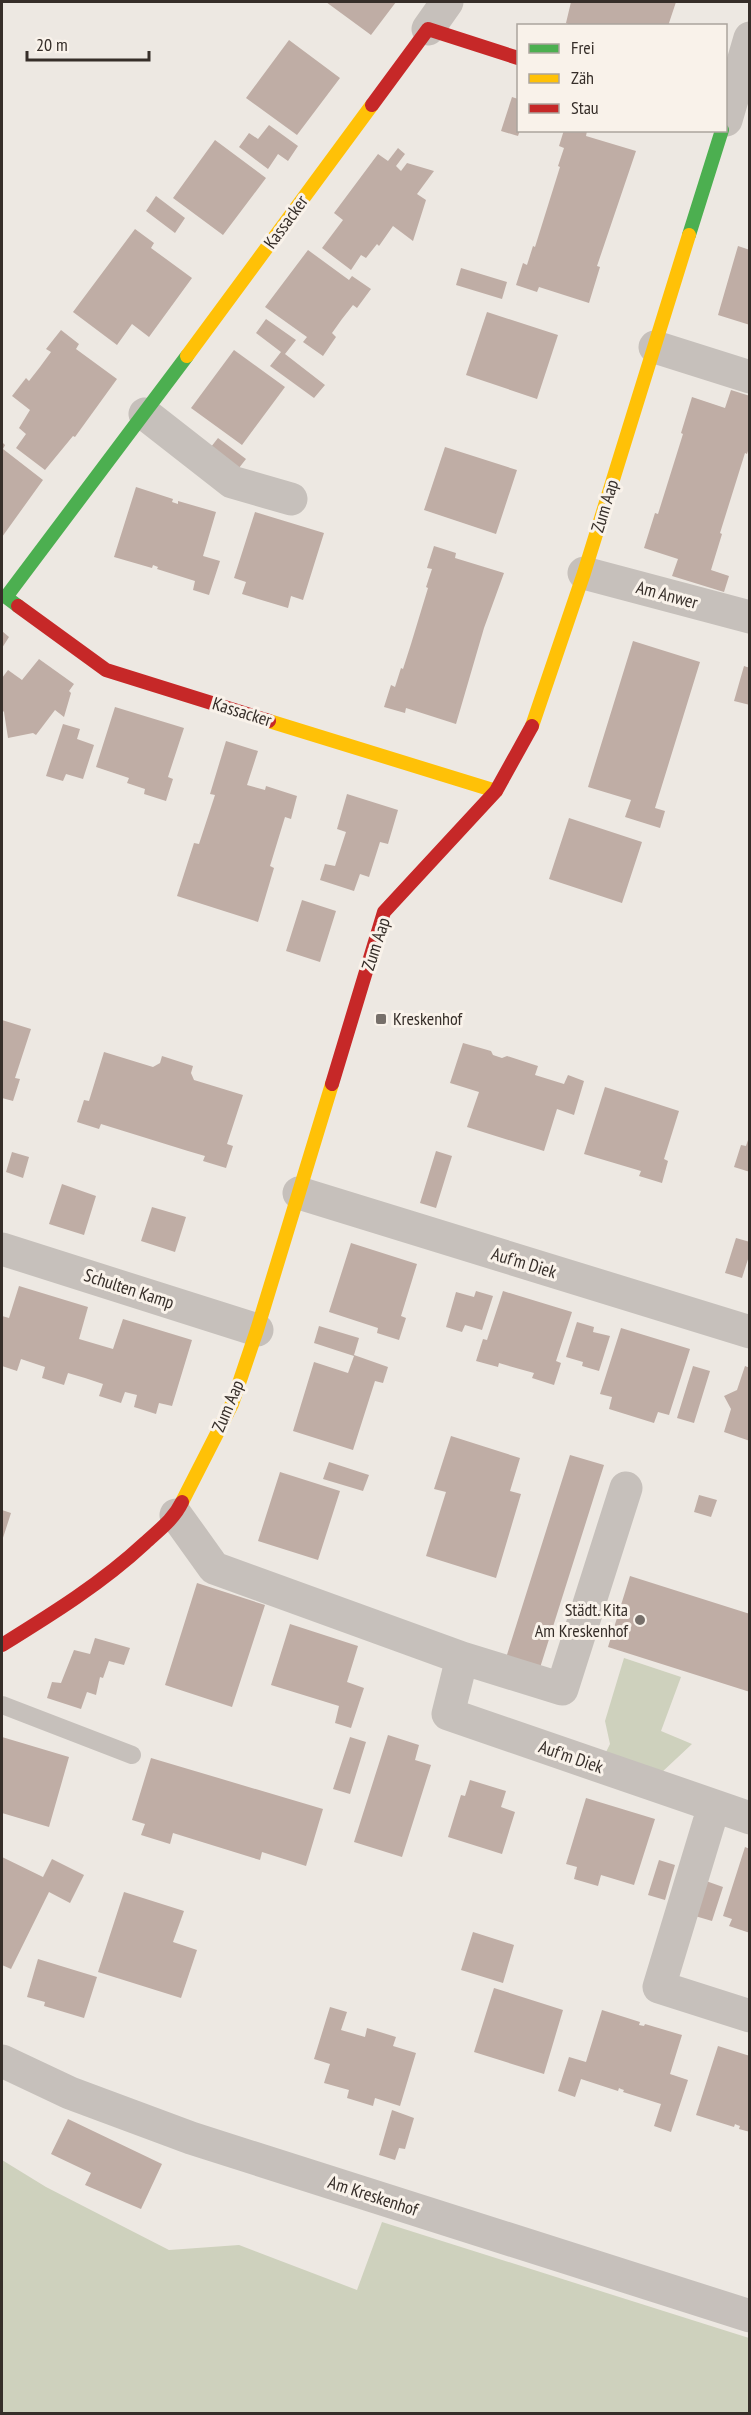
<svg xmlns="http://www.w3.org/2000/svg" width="751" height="2415" viewBox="0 0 751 2415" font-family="'PT Sans Narrow',sans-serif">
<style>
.green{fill:#ced1bd}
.building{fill:#bfada5}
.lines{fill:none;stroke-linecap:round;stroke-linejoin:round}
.lane{stroke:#c6c0bb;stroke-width:18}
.street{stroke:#c6c0bb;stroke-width:33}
.fast{stroke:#4caf50;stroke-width:14}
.slow{stroke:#ffc107;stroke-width:14}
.jam{stroke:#c62828;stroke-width:14}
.poi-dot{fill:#766f6a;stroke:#f9f2ea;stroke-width:2}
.labels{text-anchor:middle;stroke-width:6;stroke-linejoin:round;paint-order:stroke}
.street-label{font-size:18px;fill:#362e29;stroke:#f9f2ea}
.poi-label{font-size:18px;fill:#362e29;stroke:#f9f2ea;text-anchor:start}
</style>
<rect width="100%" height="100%" fill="#ede8e2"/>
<path class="green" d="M 624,1658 L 681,1677 L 661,1731 L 692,1744 L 661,1773 L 605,1754 L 610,1744 L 605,1721 Z
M 2,2160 L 46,2187 L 169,2250 L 239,2245 L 357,2290 L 382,2222 L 749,2338 L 749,2413 L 2,2413 Z"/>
<path class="building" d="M 326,2 L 396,2 L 371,35 Z
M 571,2 L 676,2 L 668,26 L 573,26 L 566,23 Z
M 289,40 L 340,78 L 297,135 L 246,98 Z
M 512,97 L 518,99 L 520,130 L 518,136 L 501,131 Z
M 269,125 L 298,146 L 288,161 L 278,154 L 268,169 L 239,147 L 249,133 L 258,139 Z
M 564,130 L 585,130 L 587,131 L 586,136 L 636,151 L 597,266 L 600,267 L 589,303 L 539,287 L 537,292 L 516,285 L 523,263 L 527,265 L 533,246 L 535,247 L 560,167 L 558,166 L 564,148 L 559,146 Z
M 215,140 L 266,178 L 223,235 L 173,198 Z
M 398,148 L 405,154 L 396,166 L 401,171 L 407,163 L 434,171 L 417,194 L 426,200 L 413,241 L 393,226 L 379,246 L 377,244 L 366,258 L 361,255 L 351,270 L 322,248 L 343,220 L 334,213 L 378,154 L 388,161 Z
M 156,196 L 185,218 L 175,233 L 146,211 Z
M 135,229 L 154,243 L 151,248 L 192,278 L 149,337 L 132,324 L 117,345 L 73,312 Z
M 738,246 L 750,250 L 750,325 L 718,315 Z
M 308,250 L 349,280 L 352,276 L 371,289 L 357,308 L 353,305 L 342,319 L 332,333 L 336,337 L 323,356 L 303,342 L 307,337 L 265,307 Z
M 461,268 L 507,282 L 502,299 L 456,285 Z
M 487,312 L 558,335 L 537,399 L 466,375 Z
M 266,319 L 296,340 L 285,354 L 325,385 L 314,398 L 270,366 L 281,352 L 256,333 Z
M 61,330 L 79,344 L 76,349 L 117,379 L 75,437 L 73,436 L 45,470 L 16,448 L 26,434 L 19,428 L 30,410 L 12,396 L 26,378 L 29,381 L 40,367 L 51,352 L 46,349 Z
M 234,350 L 285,387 L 242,445 L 191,408 Z
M 731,390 L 750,396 L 750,445 L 747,454 L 745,453 L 720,533 L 722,534 L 711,570 L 729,576 L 724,592 L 672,576 L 678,559 L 644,548 L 655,513 L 658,514 L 683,434 L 681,433 L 692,397 L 725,408 Z
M 218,438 L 246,459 L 235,473 L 207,452 Z
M 2,442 L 5,445 L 3,449 L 43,480 L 2,537 Z
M 445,447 L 517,470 L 496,534 L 424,510 Z
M 136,487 L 173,499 L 172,502 L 178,504 L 178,501 L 216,512 L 203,556 L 220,561 L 209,595 L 193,590 L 195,581 L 157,569 L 158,567 L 153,565 L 152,568 L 114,557 Z
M 255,512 L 324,533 L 303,600 L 291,596 L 288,608 L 242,594 L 246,582 L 234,578 Z
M 434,546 L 456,553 L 455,558 L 504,573 L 484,628 L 456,724 L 406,708 L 405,713 L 384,707 L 391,685 L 395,687 L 401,668 L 403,669 L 411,644 L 428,588 L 426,587 L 432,569 L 427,568 Z
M 2,631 L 9,637 L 2,648 Z
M 633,641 L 700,662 L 655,808 L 665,811 L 660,828 L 625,817 L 631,800 L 588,787 Z
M 39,659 L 74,684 L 69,691 L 71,693 L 64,717 L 55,710 L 36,735 L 33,733 L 8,738 L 4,712 L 2,710 L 2,678 L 8,670 L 22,680 Z
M 744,666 L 750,668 L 750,705 L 734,701 Z
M 115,707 L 184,728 L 168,777 L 173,779 L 166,801 L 144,794 L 145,789 L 127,783 L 129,778 L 96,767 Z
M 63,724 L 80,729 L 77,739 L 94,745 L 83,779 L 66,774 L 63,781 L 46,776 Z
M 226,741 L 258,751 L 247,785 L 265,790 L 266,786 L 297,796 L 291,819 L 285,817 L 270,866 L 274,868 L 258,922 L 177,896 L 194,843 L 199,844 L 215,795 L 210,794 Z
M 347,794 L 398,810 L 388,844 L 380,842 L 369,877 L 360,874 L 354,891 L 320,880 L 325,864 L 335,866 L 346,832 L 337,829 Z
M 569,818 L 642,842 L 622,903 L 549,879 Z
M 302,900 L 336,911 L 320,962 L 286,951 Z
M 2,1020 L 31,1029 L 15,1078 L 20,1079 L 13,1101 L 2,1098 Z
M 463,1043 L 491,1051 L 493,1055 L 502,1058 L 507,1056 L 538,1066 L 535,1075 L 564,1084 L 568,1075 L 584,1081 L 574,1115 L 557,1109 L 544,1151 L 467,1127 L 479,1092 L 450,1083 Z
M 104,1052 L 153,1067 L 160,1063 L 162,1056 L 193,1066 L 191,1073 L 194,1080 L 243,1095 L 227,1144 L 233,1146 L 226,1168 L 203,1161 L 205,1156 L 188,1151 L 101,1124 L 99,1129 L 77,1122 L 84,1100 L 89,1101 Z
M 605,1087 L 679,1111 L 664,1159 L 668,1161 L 662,1183 L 639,1176 L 641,1171 L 584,1154 Z
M 749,1137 L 750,1137 L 750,1172 L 734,1167 L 741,1145 L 746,1146 Z
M 436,1151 L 452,1156 L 436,1208 L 420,1203 Z
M 12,1152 L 29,1157 L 23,1178 L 6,1172 Z
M 62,1184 L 96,1196 L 84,1235 L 49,1224 Z
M 152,1207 L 186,1217 L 175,1252 L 141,1241 Z
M 736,1238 L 750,1242 L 750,1253 L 742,1278 L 725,1273 Z
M 351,1243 L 417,1264 L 401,1316 L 406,1318 L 399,1340 L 377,1333 L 378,1328 L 329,1312 Z
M 19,1286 L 88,1307 L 79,1339 L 113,1349 L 123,1319 L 192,1340 L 172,1406 L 159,1403 L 156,1414 L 134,1407 L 137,1395 L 125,1392 L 121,1403 L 99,1396 L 103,1384 L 85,1378 L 68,1373 L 64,1385 L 42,1378 L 45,1367 L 21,1359 L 17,1371 L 2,1366 L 2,1316 L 9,1318 Z
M 476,1291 L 493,1296 L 482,1330 L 465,1325 L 462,1332 L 446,1327 L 456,1292 L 474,1297 Z
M 503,1291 L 572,1312 L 556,1361 L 561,1363 L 554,1385 L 532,1378 L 534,1373 L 516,1368 L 499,1363 L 498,1367 L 476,1361 L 483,1339 L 487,1340 Z
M 577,1322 L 594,1327 L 593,1332 L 610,1336 L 599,1371 L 582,1366 L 583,1362 L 566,1357 Z
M 319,1326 L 359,1338 L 354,1355 L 388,1367 L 383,1383 L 375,1381 L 353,1450 L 293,1431 L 314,1362 L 348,1373 L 354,1356 L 314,1343 Z
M 621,1328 L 690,1349 L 669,1415 L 658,1412 L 654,1423 L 609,1409 L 612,1397 L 600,1394 Z
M 693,1366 L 710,1371 L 694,1423 L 677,1418 Z
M 745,1366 L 750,1368 L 750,1441 L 724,1432 L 731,1409 L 724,1396 L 737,1390 Z
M 451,1436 L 520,1458 L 510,1491 L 521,1494 L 496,1578 L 426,1556 L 446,1492 L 434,1489 Z
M 570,1455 L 604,1465 L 539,1671 L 505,1661 Z
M 329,1462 L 369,1475 L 363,1491 L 323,1479 Z
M 280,1472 L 340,1491 L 318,1560 L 258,1541 Z
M 699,1495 L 717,1500 L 711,1517 L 694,1512 Z
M 2,1510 L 11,1513 L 2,1541 Z
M 630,1576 L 750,1614 L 750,1692 L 608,1647 Z
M 197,1583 L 265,1605 L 232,1707 L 165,1685 Z
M 290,1624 L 358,1646 L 347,1682 L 364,1688 L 351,1728 L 335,1723 L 339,1706 L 271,1685 Z
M 95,1638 L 130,1648 L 124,1665 L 109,1661 L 103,1678 L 100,1677 L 96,1695 L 87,1692 L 81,1709 L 47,1698 L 52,1682 L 61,1683 L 74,1650 L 90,1654 Z
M 388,1735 L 419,1745 L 415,1760 L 431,1765 L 402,1857 L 354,1842 Z
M 2,1737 L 69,1757 L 49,1827 L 2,1813 Z
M 350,1737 L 366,1742 L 350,1794 L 333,1789 Z
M 151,1758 L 323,1809 L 306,1866 L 262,1852 L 260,1860 L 173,1833 L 170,1844 L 141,1835 L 145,1824 L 132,1820 Z
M 470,1780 L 506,1791 L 501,1807 L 515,1812 L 502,1854 L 448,1837 L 461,1795 L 465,1796 Z
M 586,1798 L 655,1819 L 634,1885 L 601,1875 L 598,1886 L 574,1879 L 577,1867 L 566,1864 Z
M 745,1847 L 750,1849 L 750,1933 L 729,1926 L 732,1919 L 723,1916 Z
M 2,1857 L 43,1877 L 52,1859 L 84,1875 L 70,1903 L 49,1892 L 11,1969 L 2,1965 Z
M 659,1860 L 675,1865 L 665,1900 L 648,1895 Z
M 706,1881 L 723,1887 L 712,1921 L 695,1916 Z
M 124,1892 L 184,1911 L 173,1942 L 197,1950 L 181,1998 L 98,1972 Z
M 473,1932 L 514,1945 L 503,1983 L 461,1970 Z
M 38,1959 L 97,1977 L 84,2018 L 44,2006 L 45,2002 L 27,1997 Z
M 494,1988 L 563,2010 L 544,2074 L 474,2052 Z
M 330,2007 L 347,2012 L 341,2030 L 365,2037 L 367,2028 L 396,2037 L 393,2046 L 416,2053 L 400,2106 L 375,2098 L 373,2106 L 347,2098 L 349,2090 L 324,2083 L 330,2064 L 314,2059 Z
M 602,2010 L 640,2022 L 639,2025 L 644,2026 L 645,2024 L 682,2035 L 670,2074 L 688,2080 L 671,2132 L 654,2126 L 661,2104 L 623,2092 L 624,2090 L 621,2089 L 619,2088 L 618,2091 L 581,2079 L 575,2097 L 558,2091 L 569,2057 L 586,2062 Z
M 718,2046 L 750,2056 L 750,2132 L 739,2129 L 740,2126 L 737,2125 L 735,2124 L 734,2127 L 696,2115 Z
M 392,2110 L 414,2118 L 405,2149 L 399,2148 L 395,2160 L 379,2155 Z
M 68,2119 L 162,2164 L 141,2209 L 85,2185 L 91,2173 L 51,2154 Z"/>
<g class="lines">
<path class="lane" d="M 2,1705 L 132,1755"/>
<path class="street" d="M 428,29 L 447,2
M 726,120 L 750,38
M 655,347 L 750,377
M 145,414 L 232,482 L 291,499
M 584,573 L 750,617
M 299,1193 L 750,1332
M 2,1249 L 257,1330
M 176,1515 L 214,1568 L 462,1658 L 448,1714 L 750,1818
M 462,1658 L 562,1689 L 626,1488
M 714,1806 L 659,1987 L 750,2016
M 2,2061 L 70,2093 L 191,2138 L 750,2316"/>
<path class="fast" d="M 689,235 L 722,130
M 18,606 L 6,597 L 187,356"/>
<path class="slow" d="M 187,356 L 372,105
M 269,721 L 496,791
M 532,726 L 584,573 L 689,235
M 182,1502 L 232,1404 L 257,1330 L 332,1084"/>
<path class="jam" d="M 372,105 L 428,29 L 518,58
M 18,606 L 106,670 L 269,721
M 332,1084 L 384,912 L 496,791 L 532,726
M 2,1645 C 52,1614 102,1583 145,1543 C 159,1530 174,1519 182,1502"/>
</g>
<g class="poi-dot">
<rect x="375" y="1013" width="12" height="12" rx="3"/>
<circle cx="640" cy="1620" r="6"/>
</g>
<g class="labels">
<g class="street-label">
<text transform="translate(286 222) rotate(-54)" y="6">Kassacker</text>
<text transform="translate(605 506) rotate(-73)" y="6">Zum Aap</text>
<text transform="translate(667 595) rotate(15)" y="6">Am Anwer</text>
<text transform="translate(242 712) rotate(17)" y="6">Kassacker</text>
<text transform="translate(376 944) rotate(-72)" y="6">Zum Aap</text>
<text transform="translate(524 1263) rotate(17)" y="6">Auf'm Diek</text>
<text transform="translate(129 1289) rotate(18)" y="6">Schulten Kamp</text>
<text transform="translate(228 1406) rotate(-67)" y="6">Zum Aap</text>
<text transform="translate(571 1757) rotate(19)" y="6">Auf'm Diek</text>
<text transform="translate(373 2196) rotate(18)" y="6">Am Kreskenhof</text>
</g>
<g class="poi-label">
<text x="393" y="1025">Kreskenhof</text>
<text x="628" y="1616" text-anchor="end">Städt. Kita<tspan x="628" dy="21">Am Kreskenhof</tspan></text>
</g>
</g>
<rect width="751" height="2415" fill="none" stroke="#362e29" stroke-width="6"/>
<rect x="517" y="24" width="210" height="108" fill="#f9f2ea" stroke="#aba49d" stroke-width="1.5"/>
<rect x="529" y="44" width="30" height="9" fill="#4caf50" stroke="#aba49d" stroke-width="1.5"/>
<text x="571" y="54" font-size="18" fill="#362e29">Frei</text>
<rect x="529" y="74" width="30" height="9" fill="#ffc107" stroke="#aba49d" stroke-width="1.5"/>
<text x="571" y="84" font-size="18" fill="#362e29">Zäh</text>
<rect x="529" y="104" width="30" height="9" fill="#c62828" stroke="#aba49d" stroke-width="1.5"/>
<text x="571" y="114" font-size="18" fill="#362e29">Stau</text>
<path d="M27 51v9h122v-9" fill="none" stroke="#362e29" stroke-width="3"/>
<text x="36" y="51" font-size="18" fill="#362e29" stroke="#f9f2ea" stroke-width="4.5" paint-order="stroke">20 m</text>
</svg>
